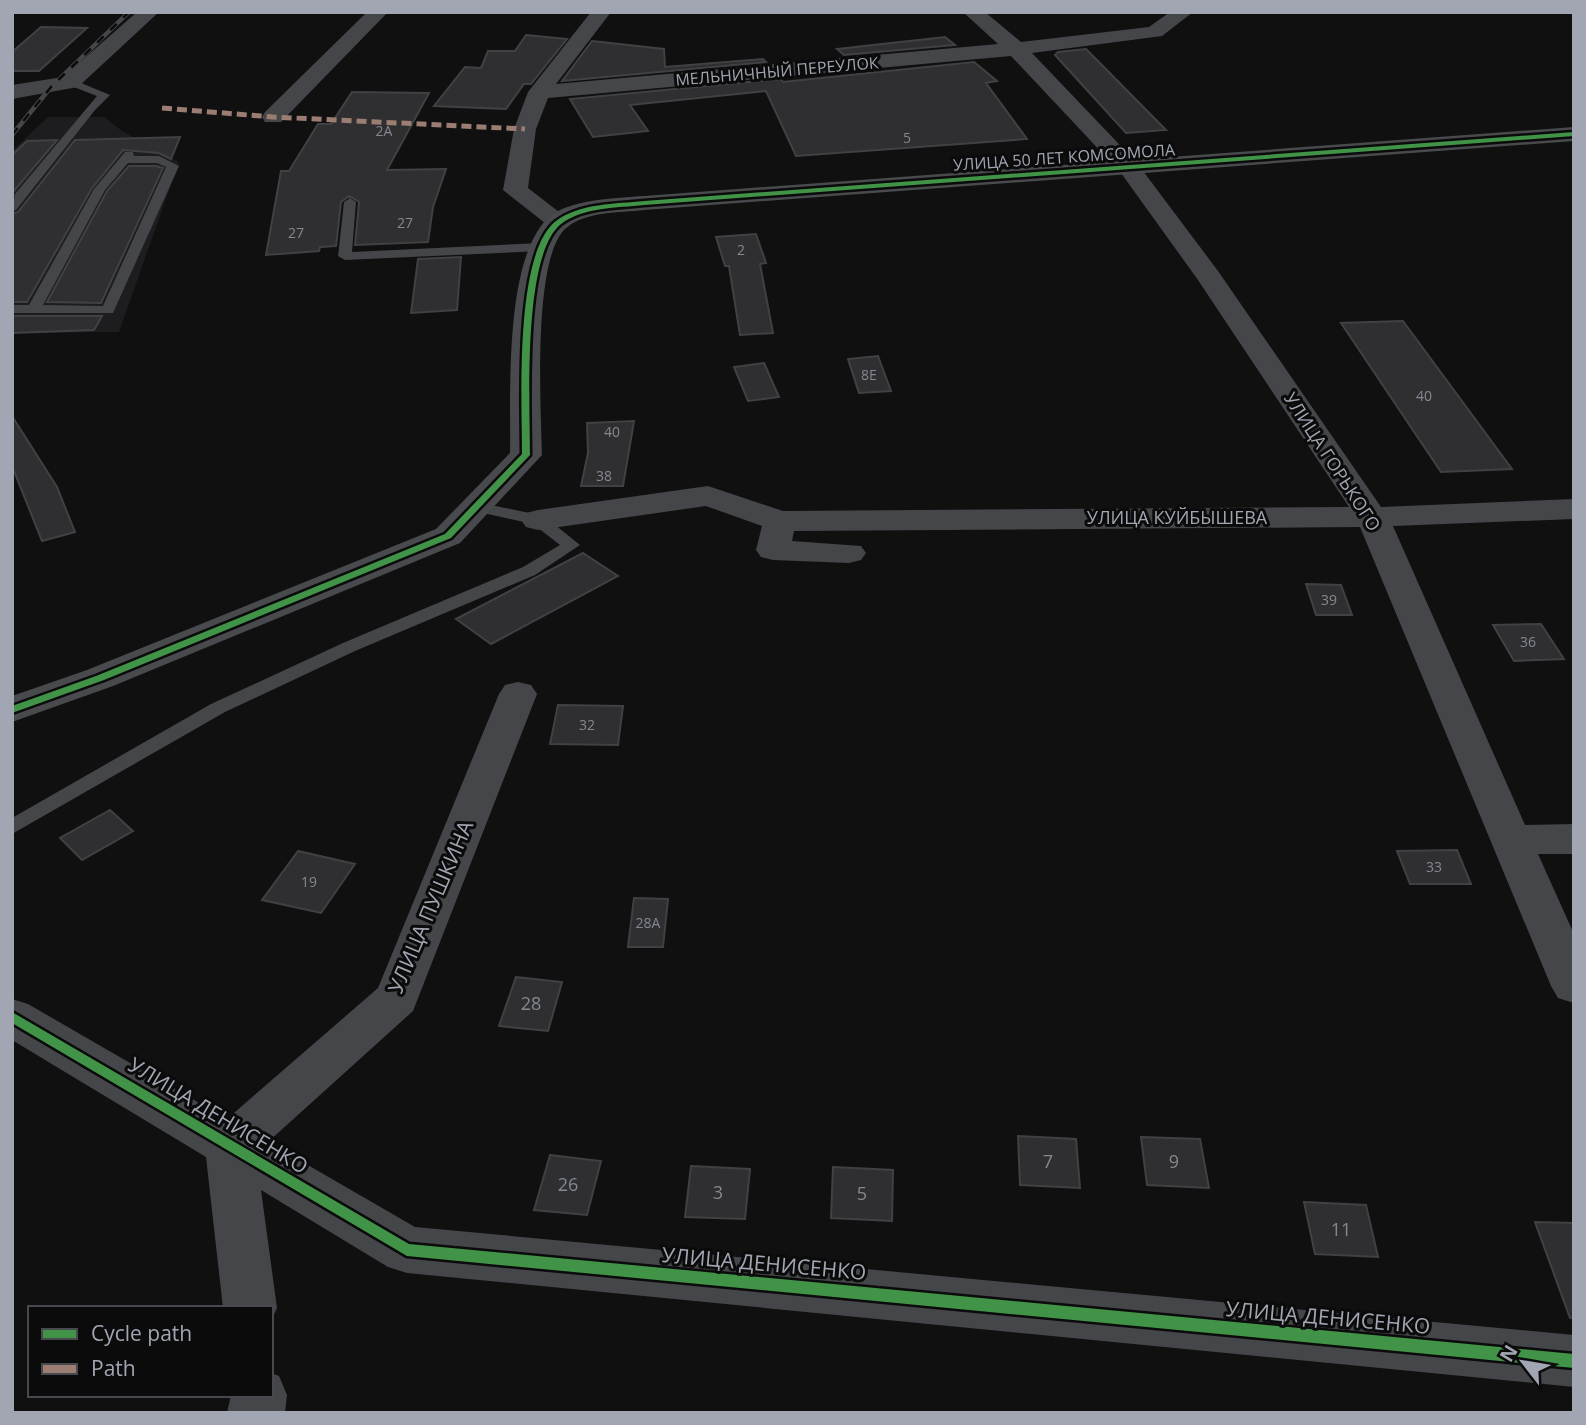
<svg xmlns="http://www.w3.org/2000/svg" width="1586" height="1425" viewBox="0 0 1586 1425" font-family="'Open Sans',sans-serif">
<style>
.built{fill:#1d1d1f}
.building{fill:#2f2f31;stroke:#404144;stroke-width:2}
.lines{fill:none;stroke-linecap:round;stroke-linejoin:round}
.lane{fill:#454649;fill-rule:evenodd}
.street{fill:#454649;fill-rule:evenodd}
.secondary{fill:#494a4d;fill-rule:evenodd}
.rail-casing{stroke:#454649;stroke-width:4.5}
.rail{stroke:#0b0b0c;stroke-width:2.5;stroke-dasharray:9;stroke-linecap:butt}
.quiet{stroke:#9b7d72;stroke-width:5;stroke-dasharray:10 5;stroke-linecap:butt}
.cycleway-casing{stroke:#0b0b0c;stroke-width:5}
.cycleway{fill:#419447;fill-rule:evenodd}
.labels{text-anchor:middle;stroke-width:6;stroke-linejoin:round;paint-order:stroke}
.number-label{font-size:14px;fill:#848892}
.far-street-label{font-size:16px;fill:#a1a6b2;stroke:#0b0b0c}
.street-label{font-size:18px;fill:#a1a6b2;stroke:#0b0b0c}
.near-number-label{font-size:18px;fill:#848892}
.near-street-label{font-size:21px;fill:#a1a6b2;stroke:#0b0b0c}
</style>
<rect width="100%" height="100%" fill="#101011"/>
<path class="built" d="M 48,117 L 104,117 L 122,131 L 179,162 L 119,332 L 12,333 L 12,151 Z"/>
<path class="building" d="M 41,27 L 87,28 L 39,71 L 12,71 L 12,52 Z
M 526,35 L 567,39 L 531,84 L 524,84 L 506,109 L 434,106 L 465,67 L 481,68 L 488,51 L 515,51 Z
M 945,37 L 955,45 L 844,55 L 837,49 Z
M 592,41 L 664,49 L 665,67 L 763,59 L 766,62 L 562,81 Z
M 1086,49 L 1166,130 L 1126,133 L 1055,55 L 1058,52 Z
M 974,62 L 997,81 L 986,83 L 1027,139 L 796,156 L 766,91 L 630,105 L 648,131 L 593,137 L 570,99 L 781,79 L 783,82 Z
M 352,92 L 429,93 L 387,170 L 446,169 L 433,207 L 428,242 L 355,245 L 359,202 L 349,196 L 341,202 L 336,246 L 320,247 L 319,251 L 266,255 L 281,171 L 289,171 L 318,124 L 331,124 Z
M 180,137 L 171,159 L 159,153 L 123,150 L 92,188 L 27,302 L 12,302 L 12,214 L 18,212 L 75,140 Z
M 57,140 L 13,192 L 12,194 L 12,155 L 27,141 Z
M 129,166 L 156,166 L 163,168 L 101,303 L 47,302 L 107,191 Z
M 756,234 L 766,263 L 760,264 L 773,333 L 740,335 L 729,266 L 725,266 L 716,237 Z
M 461,257 L 457,310 L 411,313 L 418,259 Z
M 12,316 L 102,316 L 94,330 L 12,333 Z
M 1403,321 L 1512,469 L 1441,472 L 1341,323 Z
M 878,356 L 891,391 L 859,393 L 848,359 Z
M 764,363 L 779,397 L 748,401 L 734,367 Z
M 12,416 L 57,487 L 75,532 L 42,541 L 12,466 Z
M 634,421 L 623,486 L 581,486 L 588,453 L 587,423 Z
M 583,553 L 618,576 L 491,644 L 456,619 Z
M 1306,584 L 1341,585 L 1352,615 L 1316,615 Z
M 1541,624 L 1564,659 L 1514,661 L 1493,625 Z
M 558,705 L 623,706 L 618,745 L 550,744 Z
M 110,810 L 133,831 L 82,860 L 60,838 Z
M 1457,850 L 1471,884 L 1410,884 L 1397,851 Z
M 298,851 L 355,864 L 321,913 L 262,900 Z
M 634,898 L 668,899 L 663,947 L 628,947 Z
M 516,977 L 562,982 L 548,1031 L 499,1026 Z
M 1018,1136 L 1076,1139 L 1080,1188 L 1020,1185 Z
M 1141,1137 L 1200,1139 L 1209,1188 L 1147,1185 Z
M 550,1155 L 601,1161 L 587,1215 L 534,1210 Z
M 691,1166 L 750,1169 L 745,1219 L 685,1217 Z
M 833,1167 L 893,1170 L 892,1221 L 831,1218 Z
M 1304,1202 L 1366,1205 L 1378,1257 L 1315,1254 Z
M 1535,1222 L 1574,1223 L 1574,1317 L 1570,1318 Z"/>
<g class="lines">
<path class="lane" d="M 66,80 L 74,80 L 110,95 L 95,110 L 16,210 L 12,211 L 15,194 L 97,96 L 66,84 Z
M 125,152 L 133,152 L 134,156 L 159,156 L 179,166 L 113,313 L 12,313 L 12,305 L 29,305 L 94,189 ZM 128,163 L 157,163 L 166,167 L 103,306 L 43,305 L 105,190 Z
M 350,198 L 356,202 L 352,252 L 542,243 L 549,247 L 542,251 L 345,260 L 338,256 L 344,202 Z
M 476,502 L 544,516 L 580,545 L 535,575 L 355,651 L 225,712 L 12,834 L 12,818 L 211,704 L 343,643 L 523,567 L 560,545 L 533,524 L 470,510 L 468,507 Z"/>
<path class="street" d="M 137,12 L 159,12 L 78,87 L 12,99 L 12,85 L 63,77 Z
M 367,12 L 388,12 L 281,122 L 265,122 L 262,117 L 265,112 Z
M 591,12 L 611,12 L 556,84 L 998,44 L 963,12 L 985,12 L 1021,42 L 1149,27 L 1170,12 L 1193,12 L 1162,36 L 1032,53 L 1137,163 L 1218,271 L 1381,507 L 1574,499 L 1574,519 L 1393,526 L 1525,825 L 1574,824 L 1574,854 L 1538,854 L 1574,934 L 1574,1003 L 1558,998 L 1551,986 L 1360,527 L 794,531 L 792,541 L 861,546 L 866,553 L 861,560 L 849,563 L 773,560 L 761,557 L 756,550 L 762,526 L 706,506 L 538,530 L 526,527 L 521,520 L 526,513 L 538,510 L 708,486 L 783,511 L 1349,507 L 1198,280 L 1121,173 L 1011,56 L 548,98 L 536,129 L 528,188 L 572,222 L 568,227 L 559,230 L 550,227 L 503,190 L 514,129 L 528,92 Z
M 518,682 L 531,685 L 537,694 L 413,1011 L 268,1142 L 415,1227 L 1574,1335 L 1574,1387 L 407,1273 L 388,1267 L 261,1190 L 277,1308 L 271,1321 L 271,1308 L 223,1308 L 206,1157 L 12,1040 L 12,999 L 28,1004 L 227,1119 L 378,988 L 499,694 L 505,685 Z
M 271,1373 L 279,1376 L 287,1395 L 285,1413 L 227,1413 L 231,1395 L 271,1395 Z"/>
<path class="secondary" d="M 1574,127 L 1574,141 L 644,210 C 619,213 586,211 566,228 C 532,258 541,409 542,455 L 460,543 L 113,686 L 12,722 L 12,696 L 87,670 L 436,529 L 510,453 C 511,394 504,262 547,219 C 567,199 617,198 644,196 Z"/>
<g class="rail-casing">
<path id="rail" d="M 12,135 L 51,87 L 129,12"/>
</g>
<use href="#rail" class="rail"/>
<path class="quiet" d="M 162,108 L 273,117 L 525,129"/>
<g class="cycleway-casing">
<path id="cycleway" d="M 1574,132 L 1574,136 L 644,205 C 617,208 583,207 561,224 C 522,255 530,406 530,455 L 451,538 L 104,680 L 12,713 L 12,706 L 96,676 L 445,534 L 522,454 C 522,403 514,253 556,221 C 580,203 616,204 644,201 Z
M 12,1012 L 409,1244 L 1574,1354 L 1574,1368 L 407,1256 L 12,1023 Z"/>
</g>
<use href="#cycleway" class="cycleway"/>
</g>
<g class="labels">
<g class="number-label">
<text x="384" y="136">2А</text>
<text x="907" y="143">5</text>
<text x="405" y="228">27</text>
<text x="296" y="238">27</text>
<text x="741" y="255">2</text>
<text x="869" y="380">8Е</text>
<text x="1424" y="401">40</text>
<text x="612" y="437">40</text>
<text x="604" y="481">38</text>
<text x="1329" y="605">39</text>
<text x="1528" y="647">36</text>
<text x="587" y="730">32</text>
<text x="1434" y="872">33</text>
<text x="309" y="887">19</text>
<text x="648" y="928">28А</text>
</g>
<g class="far-street-label">
<text transform="translate(777 71) rotate(-5)" y="6">МЕЛЬНИЧНЫЙ ПЕРЕУЛОК</text>
<text transform="translate(1064 157) rotate(-4)" y="6">УЛИЦА 50 ЛЕТ КОМСОМОЛА</text>
</g>
<g class="street-label">
<text transform="translate(1332 462) rotate(57)" y="6">УЛИЦА ГОРЬКОГО</text>
<text x="1177" y="524">УЛИЦА КУЙБЫШЕВА</text>
</g>
<g class="near-number-label">
<text x="531" y="1010">28</text>
<text x="1048" y="1168">7</text>
<text x="1174" y="1168">9</text>
<text x="568" y="1191">26</text>
<text x="718" y="1199">3</text>
<text x="862" y="1200">5</text>
<text x="1341" y="1236">11</text>
</g>
<g class="near-street-label">
<text transform="translate(431 907) rotate(-67)" y="7">УЛИЦА ПУШКИНА</text>
<text transform="translate(218 1116) rotate(31)" y="7">УЛИЦА ДЕНИСЕНКО</text>
<text transform="translate(764 1264) rotate(5)" y="7">УЛИЦА ДЕНИСЕНКО</text>
<text transform="translate(1328 1318) rotate(5)" y="7">УЛИЦА ДЕНИСЕНКО</text>
</g>
</g>
<rect width="1586" height="1425" fill="none" stroke="#a1a6b2" stroke-width="28"/>
<rect x="28" y="1306" width="245" height="91" fill="#0b0b0c" stroke="#47494e" stroke-width="2"/>
<rect x="42" y="1329" width="35" height="10" fill="#419447" stroke="#47494e" stroke-width="2"/>
<text x="91" y="1341" font-size="21" fill="#a1a6b2">Cycle path</text>
<rect x="42" y="1364" width="35" height="10" fill="#9b7d72" stroke="#47494e" stroke-width="2"/>
<text x="91" y="1376" font-size="21" fill="#a1a6b2">Path</text>
<g transform="translate(1523 1362) rotate(301)" stroke="#0b0b0c" stroke-width="5" paint-order="stroke">
<path d="M0-5L12 26L0 18L-12 26Z" fill="#a1a6b2"/>
<text y="-10" font-size="19" font-weight="bold" text-anchor="middle" fill="#a1a6b2">N</text>
</g>
</svg>
